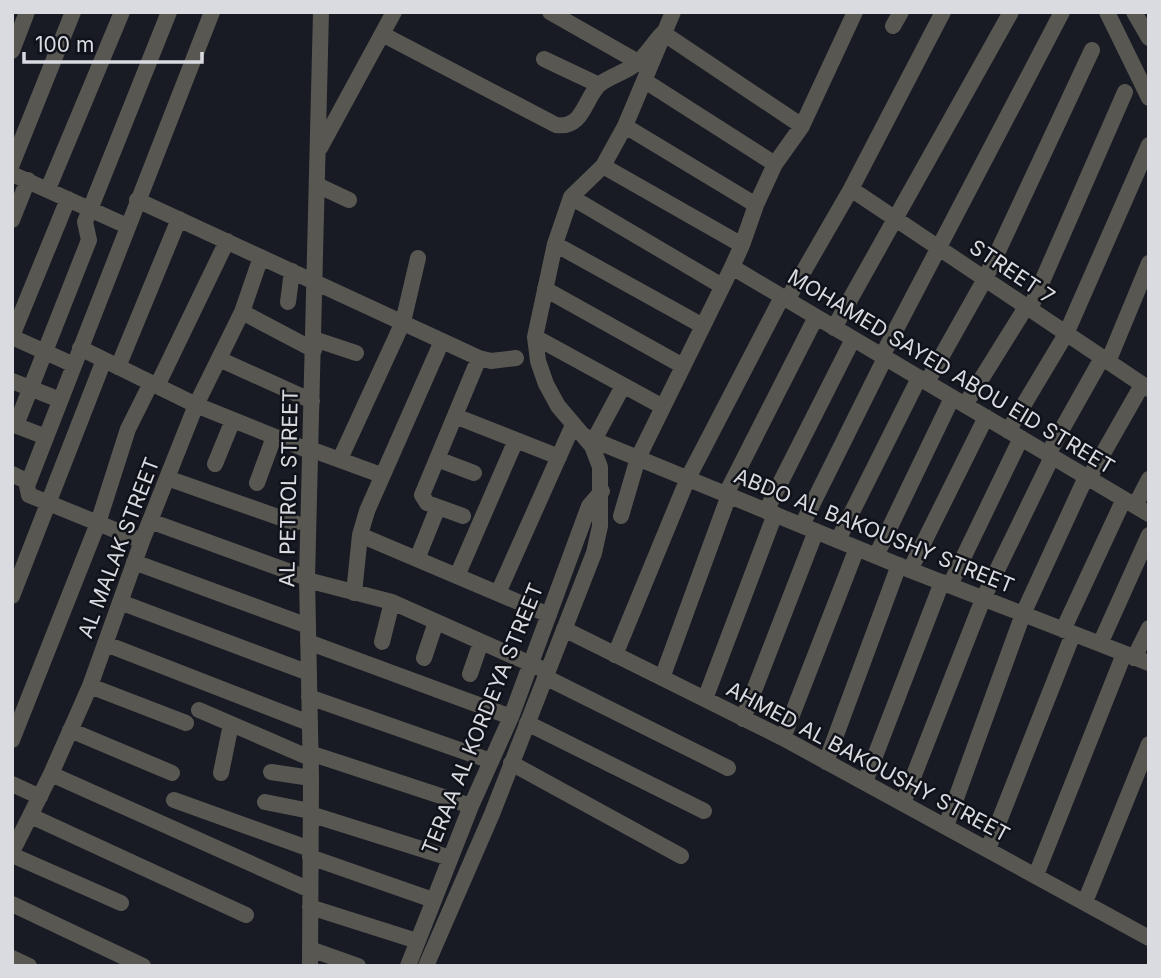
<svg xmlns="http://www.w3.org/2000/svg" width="1161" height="978" viewBox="0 0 1161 978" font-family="Inter,sans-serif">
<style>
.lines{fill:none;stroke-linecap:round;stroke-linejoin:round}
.minor{stroke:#595752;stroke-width:16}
.labels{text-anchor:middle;stroke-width:5;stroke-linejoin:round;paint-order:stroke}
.street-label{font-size:21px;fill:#d9dbe1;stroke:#10121a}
</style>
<rect width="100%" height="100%" fill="#191b24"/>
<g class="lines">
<path class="minor" d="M 550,12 L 638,62
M 1107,12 L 1149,98
M 1134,12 L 1149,38
M 893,26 L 901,12
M 382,34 L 556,125 C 584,129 584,98 600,84 C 612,75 627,72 638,62 C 647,54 654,42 663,33 L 802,126
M 12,51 L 27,12
M 544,59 L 599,85
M 645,81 L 775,164
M 625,126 L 756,205
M 320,148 L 394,12
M 12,164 L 73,12
M 603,166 L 742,245
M 12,174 L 127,226
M 317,185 L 349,200
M 48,189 L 122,12
M 851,189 L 1149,389
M 571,197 L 722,286
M 137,200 L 479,358 L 491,361 L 516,358
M 12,220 L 28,180
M 555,244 L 703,326
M 732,267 L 1149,514
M 545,289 L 683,366
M 787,300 L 851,189 L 943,12
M 288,302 L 292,271
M 1030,309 L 1125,92
M 242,312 L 314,350
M 834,328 L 1011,12
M 12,336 L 68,199
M 12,337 L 74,365
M 535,337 L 663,407
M 314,339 L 356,353
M 80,348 L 196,405 L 310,451
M 882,356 L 1062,12
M 219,359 L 312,401
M 1108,362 L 1149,263
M 118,367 L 179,219
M 12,381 L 60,400
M 927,382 L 985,279 L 1092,50
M 157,386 L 227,241
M 965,405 L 1026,307
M 455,416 L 559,457
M 12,424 L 46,437
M 16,425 L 89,240 L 85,222 L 169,12
M 1008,431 L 1066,334 L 1149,145
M 584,436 L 910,570 L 1149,663
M 594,440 L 623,386
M 310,449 L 381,475
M 1048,454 L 1102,358
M 340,459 L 403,322 L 418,258
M 437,459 L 474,473
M 215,464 L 233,420
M 12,474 L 26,481 L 29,495 L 142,541
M 167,478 L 295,523
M 1089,478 L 1142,385
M 257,483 L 274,437
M 27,486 L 212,12
M 726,494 L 816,317
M 1135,506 L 1149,479
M 766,511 L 853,339
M 463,516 L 427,503 L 422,495 L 479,358
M 621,516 L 638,458 L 732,267 L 742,245 L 756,205 L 775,164 L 802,126 L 855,12
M 150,521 L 307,578
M 802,525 L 885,358
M 360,535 L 549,615
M 838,540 L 919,378
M 876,556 L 952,398
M 417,559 L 438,507
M 134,562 L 308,626
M 910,570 L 986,417
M 457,576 L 516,440
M 307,580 L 392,602 L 540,668
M 950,585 L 1021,438
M 354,593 L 360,535 L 367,511 L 442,341
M 498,593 L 573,425
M 12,596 L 104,360
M 120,602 L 309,673
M 564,629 L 783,738 L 1149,938
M 1063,630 L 1124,499
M 308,642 L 511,717
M 382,642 L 392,602
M 106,644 L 309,723
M 1100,644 L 1149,535
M 615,655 L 688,478 L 782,297
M 424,658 L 436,622
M 1134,658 L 1149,628
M 470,674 L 481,642
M 545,677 L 728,768
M 662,678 L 729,495
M 90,686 L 186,723
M 309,697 L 491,761
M 705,699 L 775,514
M 199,710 L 310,758
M 743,719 L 816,531
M 527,723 L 704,811
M 70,730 L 172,773
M 783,738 L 857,548
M 12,740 L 98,523 L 128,429 L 151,383
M 310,753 L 471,806
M 826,762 L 899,565
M 511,763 L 681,856
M 271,772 L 311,778
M 221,773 L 231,724
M 51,774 L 310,890
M 865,782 L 942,582
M 12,784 L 40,797
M 174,800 L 310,849
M 265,802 L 310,811
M 903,803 L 983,599 L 1052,457
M 310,814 L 450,858
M 31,816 L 246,915
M 946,826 L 1023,614 L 1086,477
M 988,849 L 1073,634
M 12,852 L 51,774 L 90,686 L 142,541 L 196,405 L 242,312 L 261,257
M 12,855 L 121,903
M 310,857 L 433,900
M 1036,875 L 1124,654
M 1085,902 L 1149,744
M 12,904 L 143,966
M 310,907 L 417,941
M 310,949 L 358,966
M 12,958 L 29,966
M 310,966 L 311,778 L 307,578 L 321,12
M 408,966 L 471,806 L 511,717 L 589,506 L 602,491
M 426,966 L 492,814 L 594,553 L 600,526 L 600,467 L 592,446 L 558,406 L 546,384 L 538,361 L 535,337 L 555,244 L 571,197 L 603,166 L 625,126 L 673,12"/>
</g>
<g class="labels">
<g class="street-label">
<text transform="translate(1012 272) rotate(34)" y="7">STREET 7</text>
<text transform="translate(951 372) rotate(31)" y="7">MOHAMED SAYED ABOU EID STREET</text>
<text transform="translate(289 488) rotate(-89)" y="7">AL PETROL STREET</text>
<text transform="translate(874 531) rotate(22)" y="7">ABDO AL BAKOUSHY STREET</text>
<text transform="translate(119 548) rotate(-69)" y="7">AL MALAK STREET</text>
<text transform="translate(483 719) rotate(-68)" y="7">TERAA AL KORDEYA STREET</text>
<text transform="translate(868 762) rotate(28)" y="7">AHMED AL BAKOUSHY STREET</text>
</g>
</g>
<rect width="1161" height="978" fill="none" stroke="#d9dbe1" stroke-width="28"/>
<path d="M24 52v10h178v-10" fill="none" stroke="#d9dbe1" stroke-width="3.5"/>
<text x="35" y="52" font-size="21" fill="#d9dbe1" stroke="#10121a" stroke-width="5" paint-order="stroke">100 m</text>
</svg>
